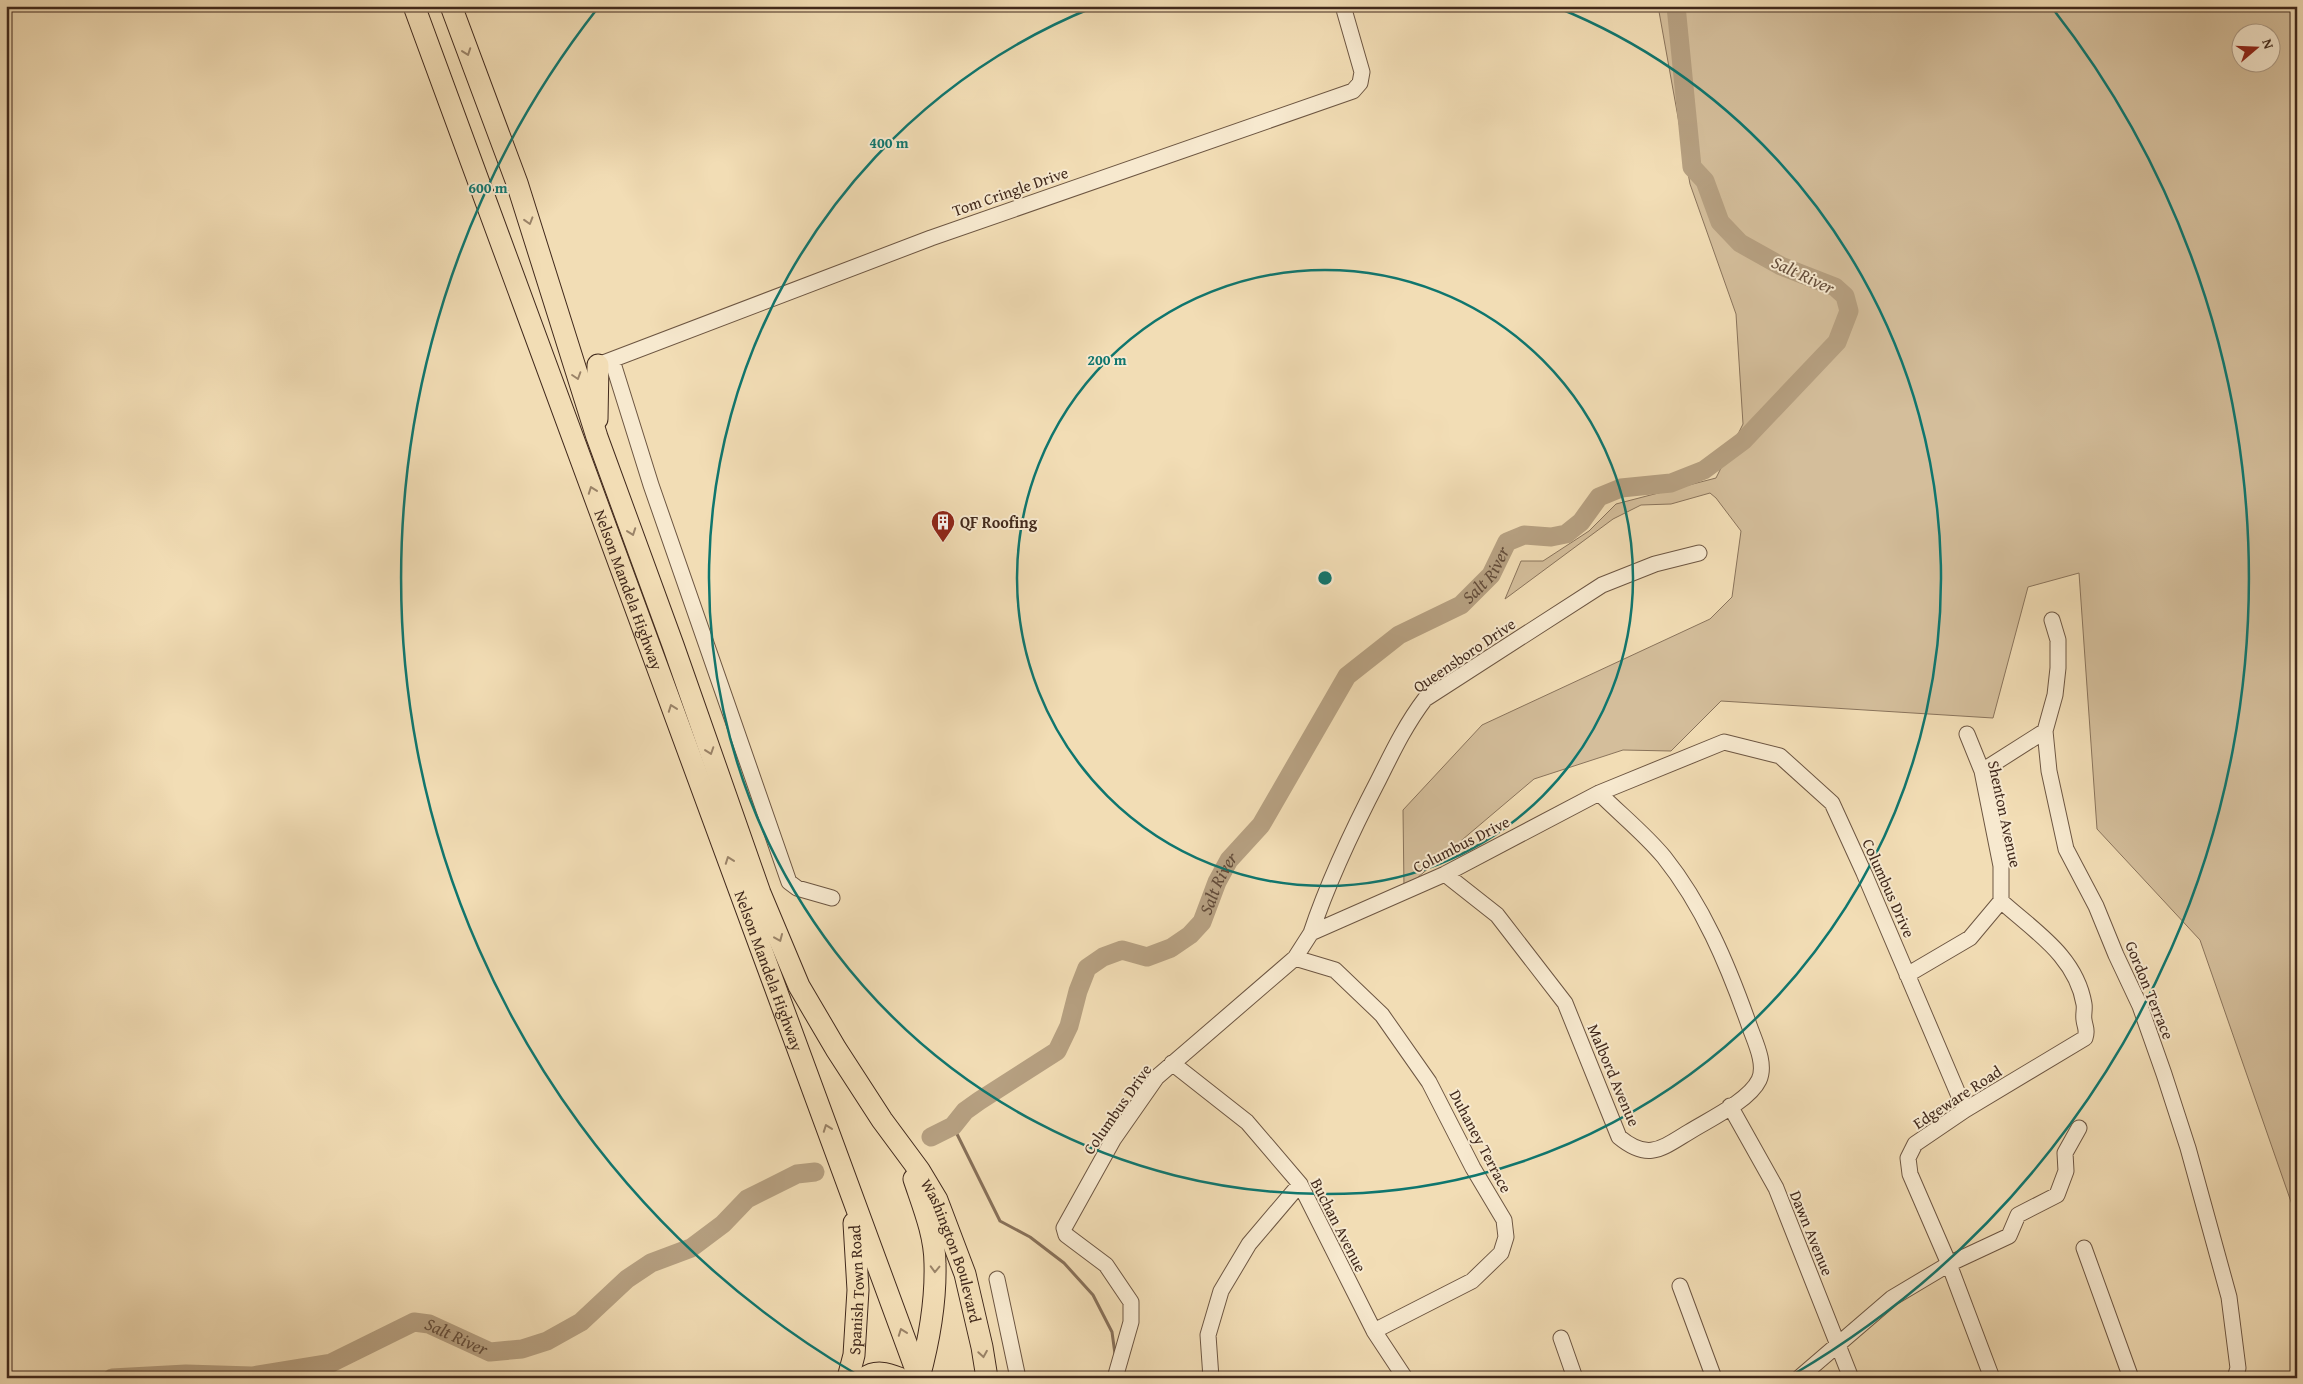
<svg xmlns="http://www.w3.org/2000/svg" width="2303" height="1384" viewBox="0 0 2303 1384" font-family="'Gentium Book Plus',serif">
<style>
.green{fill:#d4be9b;stroke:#8a745c;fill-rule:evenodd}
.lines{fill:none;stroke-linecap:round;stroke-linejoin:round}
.stream{stroke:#877059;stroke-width:3}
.river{stroke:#b6a081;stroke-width:19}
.minor-casing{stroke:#6d5642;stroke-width:17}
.highway-casing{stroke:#41291c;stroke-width:23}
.minor{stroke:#f7e9cf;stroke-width:15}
.highway{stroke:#f2ddb5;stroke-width:21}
.oneway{stroke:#9a8368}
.ring{fill:none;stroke:#0f766e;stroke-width:2.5}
.labels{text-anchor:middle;stroke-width:4;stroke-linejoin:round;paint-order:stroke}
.street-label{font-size:16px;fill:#41291c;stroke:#f7e9cf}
.poi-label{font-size:16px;font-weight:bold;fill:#41291c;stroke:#f7e9cf;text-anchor:start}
.water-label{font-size:18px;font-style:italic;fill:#644d3a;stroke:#f7e9cf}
.centre{fill:#0f766e;stroke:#f7e9cf;stroke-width:2.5}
.ring-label{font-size:15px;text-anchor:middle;font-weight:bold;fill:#0f766e;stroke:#f7e9cf;stroke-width:4;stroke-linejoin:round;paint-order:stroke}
</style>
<rect width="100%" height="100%" fill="#f2ddb5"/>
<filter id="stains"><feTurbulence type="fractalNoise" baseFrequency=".004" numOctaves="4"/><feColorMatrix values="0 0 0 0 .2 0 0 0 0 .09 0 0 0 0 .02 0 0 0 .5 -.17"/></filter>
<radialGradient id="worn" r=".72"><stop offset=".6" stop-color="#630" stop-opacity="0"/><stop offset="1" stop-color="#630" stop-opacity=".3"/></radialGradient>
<path class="green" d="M 1658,6 L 2297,6 L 2297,1219 L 2200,940 L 2097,829 L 2079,573 L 2028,587 L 1993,718 L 1721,701 L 1671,751 L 1623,750 L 1534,779 L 1404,889 L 1403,810 L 1482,725 L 1710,619 L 1732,597 L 1741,531 L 1716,498 L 1710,493 L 1671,504 L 1641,505 L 1613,519 L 1505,599 L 1521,561 L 1543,561 L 1589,531 L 1616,504 L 1716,478 L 1743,424 L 1736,314 L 1690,184 ZM 2240,32 L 2270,32 L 2270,62 L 2240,62 Z"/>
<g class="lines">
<path class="stream" d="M 953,1126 L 1000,1221 L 1030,1237 L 1064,1263 L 1093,1295 L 1112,1332 L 1115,1354"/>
<g class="river">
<path id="s1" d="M 931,1137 L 953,1126 L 965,1111 L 979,1101 L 1057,1051 L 1069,1026 L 1078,991 L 1087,968 L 1103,957 L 1122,950 L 1147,957 L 1171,948 L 1190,935 L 1202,922 L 1217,882 L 1229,860 L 1261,825 L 1347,676 L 1399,635 L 1461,605 L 1491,575 L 1507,542 L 1524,535 L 1551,537 L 1566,534 L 1581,522 L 1599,497 L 1621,488 L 1671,483 L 1704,470 L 1743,441 L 1837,342 L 1849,311 L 1845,296 L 1835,287 L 1781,266 L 1740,243 L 1720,222 L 1705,181 L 1692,167 L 1676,6"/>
<path id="s2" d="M 112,1378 L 186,1374 L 252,1376 L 331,1363 L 414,1322 L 429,1324 L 490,1352 L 522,1349 L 547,1341 L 581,1322 L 627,1279 L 651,1263 L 691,1248 L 723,1224 L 747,1199 L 797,1174 L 815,1172"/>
</g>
<g class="minor-casing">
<path id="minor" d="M 612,360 L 651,485 L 789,882 L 797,888 L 832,898
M 598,365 L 931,238 L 1353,91 L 1360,83 L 1362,72 L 1343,6
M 2052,620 L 2058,640 L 2058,668 L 2055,695 L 2045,731 L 2049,771 L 2066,849 L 2096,906 L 2116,955 L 2140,1006 L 2164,1074 L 2188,1148 L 2229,1297 L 2238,1368 L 2235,1378
M 1982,771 L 2045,731
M 1445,874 L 1497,915 L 1565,1003 L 1619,1137 C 1648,1161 1661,1149 1689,1132 C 1708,1120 1749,1101 1759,1080 C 1767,1063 1753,1038 1748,1022 C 1727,963 1703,906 1664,857 C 1645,834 1620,814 1599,793
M 1311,933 C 1329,879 1353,829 1379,779 C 1393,751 1406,724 1425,699 L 1602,585 L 1655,564 L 1699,553
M 1295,958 L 1335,970 L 1382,1015 L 1429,1082 L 1473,1168 L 1504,1220 L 1506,1237 L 1501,1253 L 1472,1281 L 1374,1331
M 1907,975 L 1970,938 L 2001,901 L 2001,866 L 1982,771 L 1967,734
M 1172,1063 L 1247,1122 L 1300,1184 L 1374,1331 L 1405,1378
M 1730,1106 L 1776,1188 L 1851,1378
M 2084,1248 L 2131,1378
M 997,1279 L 1018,1378
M 1680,1286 L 1714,1378
M 1561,1338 L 1575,1378
M 1115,1378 L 1131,1322 L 1131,1302 L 1106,1265 L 1066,1235 L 1064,1228 L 1113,1140 L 1157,1077 L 1295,958 L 1311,933 L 1445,874 L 1599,793 L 1724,742 L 1780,756 L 1832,803 L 1864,873 L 1965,1110
M 1211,1378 L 1208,1335 L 1221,1291 L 1249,1244 L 1300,1184
M 1799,1378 L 1892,1298 L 1949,1264 L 2009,1236 L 2018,1215 L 2057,1195 L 2066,1171 L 2065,1153 L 2079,1128
M 1992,1378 L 1949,1264 L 1910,1174 L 1908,1158 L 1915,1144 L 1965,1110 L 2085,1038 C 2088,1030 2085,1028 2084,1020 C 2083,1015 2085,1009 2084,1004 C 2076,956 2034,931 2001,901"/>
</g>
<g class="highway-casing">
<g id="highway">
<path id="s3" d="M 414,6 L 919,1378"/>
<path id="s4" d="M 451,6 L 517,183 L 597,437 L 673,645 L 760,893 L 799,986 L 836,1049 L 882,1120 L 919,1170 L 937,1200 L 965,1274 L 982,1347 L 987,1378"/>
<path d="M 597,419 L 598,365"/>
<path d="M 914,1179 C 923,1206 935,1235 935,1264 C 936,1302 929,1341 919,1378"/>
<path id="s5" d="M 848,1378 L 854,1355 L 858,1290 L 854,1223"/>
<path d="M 865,1378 C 875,1370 887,1373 899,1378"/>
</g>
</g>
<use href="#minor" class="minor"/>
<use href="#highway" class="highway"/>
</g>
<defs><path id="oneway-chevron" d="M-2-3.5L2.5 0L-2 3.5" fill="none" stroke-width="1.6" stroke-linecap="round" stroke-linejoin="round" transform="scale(1.25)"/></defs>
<g class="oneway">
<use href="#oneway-chevron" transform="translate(467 52) rotate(70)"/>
<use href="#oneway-chevron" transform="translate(529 221) rotate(73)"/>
<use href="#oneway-chevron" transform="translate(577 376) rotate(72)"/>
<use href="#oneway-chevron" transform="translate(592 490) rotate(-110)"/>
<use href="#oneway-chevron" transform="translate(632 532) rotate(70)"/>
<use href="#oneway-chevron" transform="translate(672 708) rotate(-110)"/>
<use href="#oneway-chevron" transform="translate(710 751) rotate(71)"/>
<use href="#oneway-chevron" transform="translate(729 860) rotate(-110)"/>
<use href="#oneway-chevron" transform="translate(779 938) rotate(67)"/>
<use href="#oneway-chevron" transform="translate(827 1128) rotate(-110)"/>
<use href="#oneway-chevron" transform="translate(935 1269) rotate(92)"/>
<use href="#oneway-chevron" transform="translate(902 1332) rotate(-110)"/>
<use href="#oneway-chevron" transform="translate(983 1354) rotate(81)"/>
</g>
<g class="ring">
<circle cx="1325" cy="578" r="308"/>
<path d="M1556 7A616 616 0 1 1 1094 7"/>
<path d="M856 1374A924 924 0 0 1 597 9M2053 9A924 924 0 0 1 1794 1374"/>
</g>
<defs>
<g id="building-pin" transform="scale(1.25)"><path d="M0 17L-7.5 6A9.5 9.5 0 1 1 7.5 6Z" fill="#8f2418" stroke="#f7e9cf"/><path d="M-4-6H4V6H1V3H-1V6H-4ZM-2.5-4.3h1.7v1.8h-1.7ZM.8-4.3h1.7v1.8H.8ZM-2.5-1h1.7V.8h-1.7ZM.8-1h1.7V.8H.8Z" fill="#fff"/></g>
</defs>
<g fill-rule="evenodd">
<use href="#building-pin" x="943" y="522"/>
</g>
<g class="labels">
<g class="street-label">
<text transform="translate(1010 191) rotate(-19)" y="6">Tom Cringle Drive</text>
<text dy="6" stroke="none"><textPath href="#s3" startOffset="622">Nelson Mandela Highway</textPath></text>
<text transform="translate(1464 655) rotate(-34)" y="6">Queensboro Drive</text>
<text transform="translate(2005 814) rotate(78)" y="6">Shenton Avenue</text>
<text transform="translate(1461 844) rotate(-27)" y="6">Columbus Drive</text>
<text transform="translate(1889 888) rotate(66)" y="6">Columbus Drive</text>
<text dy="6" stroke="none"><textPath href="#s3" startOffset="1028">Nelson Mandela Highway</textPath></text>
<text transform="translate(2150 990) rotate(68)" y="6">Gordon Terrace</text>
<text transform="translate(1614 1075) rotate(67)" y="6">Malbord Avenue</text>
<text transform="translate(1957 1097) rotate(-33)" y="6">Edgeware Road</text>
<text transform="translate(1117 1109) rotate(-55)" y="6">Columbus Drive</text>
<text transform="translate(1481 1141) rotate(62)" y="6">Duhaney Terrace</text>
<text transform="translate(1339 1225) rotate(63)" y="6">Buchan Avenue</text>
<text transform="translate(1812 1233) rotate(68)" y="6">Dawn Avenue</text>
<text dy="6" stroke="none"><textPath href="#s4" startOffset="1348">Washington Boulevard</textPath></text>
<text dy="6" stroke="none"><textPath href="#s5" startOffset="89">Spanish Town Road</textPath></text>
</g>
<g class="poi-label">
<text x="960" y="528">QF Roofing</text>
</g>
<g class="water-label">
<text transform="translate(1803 275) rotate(25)" y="6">Salt River</text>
<text dy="6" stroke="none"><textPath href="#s1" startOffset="836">Salt River</textPath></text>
<text dy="6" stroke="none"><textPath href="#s1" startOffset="416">Salt River</textPath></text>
<text dy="6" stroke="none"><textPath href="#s2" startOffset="358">Salt River</textPath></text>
</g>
</g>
<circle cx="1325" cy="578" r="8" class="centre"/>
<g class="ring-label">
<text x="889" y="148">400 m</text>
<text x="488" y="193">600 m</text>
<text x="1107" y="365">200 m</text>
</g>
<rect width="2303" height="1384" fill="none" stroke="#f2ddb5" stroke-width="25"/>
<rect x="8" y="8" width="2288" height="1369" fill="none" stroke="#41291c" stroke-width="2.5"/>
<rect x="12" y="12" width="2278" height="1359" fill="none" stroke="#41291c"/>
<g transform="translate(2256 48) rotate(71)"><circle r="24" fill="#f7e9cf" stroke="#ae9c87"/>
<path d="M0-4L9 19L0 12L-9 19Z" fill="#8f2418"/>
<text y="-8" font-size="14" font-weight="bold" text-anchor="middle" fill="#41291c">N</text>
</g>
<rect width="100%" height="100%" filter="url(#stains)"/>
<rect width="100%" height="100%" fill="url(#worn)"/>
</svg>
